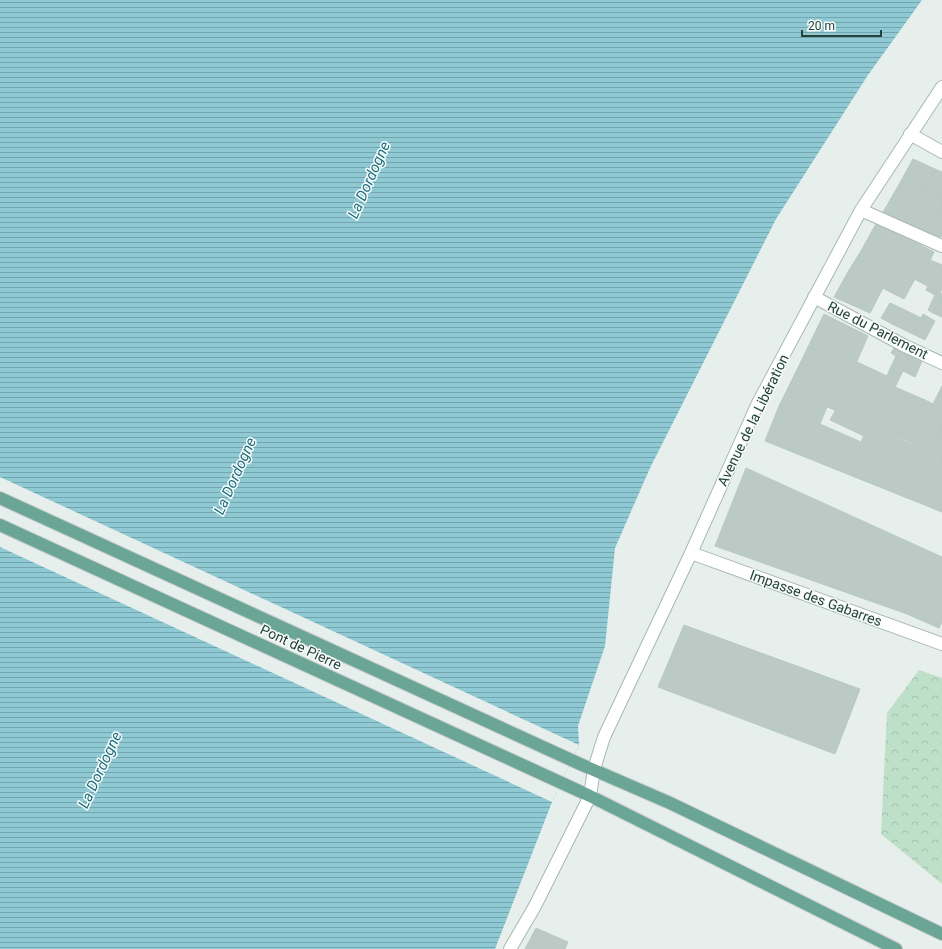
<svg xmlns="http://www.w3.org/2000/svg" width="942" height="949" viewBox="0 0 942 949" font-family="Roboto,sans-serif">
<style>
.forest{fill:url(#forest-crowns)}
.water{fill:url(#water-rules)}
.pier{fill:#e6efeb}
.building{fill:#bbcac4;stroke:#b8c9c2}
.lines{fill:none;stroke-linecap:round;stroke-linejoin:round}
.minor-casing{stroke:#a8b8b2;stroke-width:14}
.primary-casing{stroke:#c2cac8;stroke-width:14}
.minor{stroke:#fff;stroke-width:12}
.primary{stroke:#6aa596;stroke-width:12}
.labels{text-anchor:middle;stroke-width:3;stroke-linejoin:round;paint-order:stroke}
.street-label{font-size:14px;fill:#24423a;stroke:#f7fbf9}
.water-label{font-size:15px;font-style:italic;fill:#1c6f80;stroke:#f7fbf9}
</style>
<defs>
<pattern id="forest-crowns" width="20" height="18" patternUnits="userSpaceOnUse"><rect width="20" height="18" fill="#bfe0c8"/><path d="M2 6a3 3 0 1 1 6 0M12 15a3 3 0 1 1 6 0" fill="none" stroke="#a4c1ad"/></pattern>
<pattern id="water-rules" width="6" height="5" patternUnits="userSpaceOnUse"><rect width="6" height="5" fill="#8ec9d4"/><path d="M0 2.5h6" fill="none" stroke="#74a5ad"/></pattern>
</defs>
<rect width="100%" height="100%" fill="#e6efeb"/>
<path class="forest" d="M 919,670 L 942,678 L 942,884 L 881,834 L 887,713 Z"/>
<path class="water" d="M 0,0 L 922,0 L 868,75 L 776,219 L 650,468 L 615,548 L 605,646 L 578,726 L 579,745 L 552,802 L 495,949 L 0,949 Z"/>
<path class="pier" d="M 0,477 L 579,745 L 552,802 L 0,547 Z"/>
<path class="building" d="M 913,159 L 935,169 L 924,189 L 901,181 Z
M 935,169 L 942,172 L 942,196 L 924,189 Z
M 901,181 L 924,189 L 906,224 L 882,214 Z
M 924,189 L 942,196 L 942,206 L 928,232 L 906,224 Z
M 942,206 L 942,236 L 941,237 L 928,232 Z
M 877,222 L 915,242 L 899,271 L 861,251 Z
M 915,242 L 934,252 L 920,282 L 899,271 Z
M 861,251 L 880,262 L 869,281 L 849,270 Z
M 930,260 L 942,265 L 942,289 L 940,293 L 920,282 Z
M 880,262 L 915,279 L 904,299 L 869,281 Z
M 849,270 L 883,288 L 870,313 L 834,297 Z
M 928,286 L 942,294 L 942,297 L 933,313 L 928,310 L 935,295 L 926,290 Z
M 942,297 L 942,317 L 933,313 Z
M 890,303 L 901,308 L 892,324 L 881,318 Z
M 901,308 L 921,318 L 913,334 L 892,324 Z
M 824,314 L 868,336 L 854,368 L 808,347 Z
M 923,314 L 935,321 L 925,340 L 913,334 Z
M 808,347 L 895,387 L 875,427 L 787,390 Z
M 894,348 L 910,355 L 901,375 L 890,369 L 896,356 L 891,353 Z
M 910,355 L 922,361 L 915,377 L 903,371 Z
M 857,362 L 887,376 L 890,369 L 901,375 L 895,387 L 854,368 Z
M 942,386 L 942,426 L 931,452 L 905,440 L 925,400 L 933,404 Z
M 895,387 L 925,400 L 905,440 L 875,427 Z
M 787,390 L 827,407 L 820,424 L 779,406 Z
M 779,406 L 861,442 L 869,425 L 942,458 L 942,512 L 765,441 Z
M 835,411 L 869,425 L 864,436 L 830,420 Z
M 942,426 L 942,458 L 931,452 Z
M 746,468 L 942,557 L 942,622 L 939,628 L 907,614 L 715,546 Z
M 684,625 L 860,689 L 835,754 L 658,687 Z
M 536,928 L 568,942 L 565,949 L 525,949 Z"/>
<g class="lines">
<g class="minor-casing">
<path id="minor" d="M 910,134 L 942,152
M 861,210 L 942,246
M 814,297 L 903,345 L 942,363
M 691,553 L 942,644
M 510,949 L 535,906 L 590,796 L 594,769 L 604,737 L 691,553 L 758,403 L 861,210 L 942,87"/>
</g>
<g class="primary-casing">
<path id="primary" d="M 0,498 L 580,764 L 670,803 L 942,934
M 0,525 L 590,796 L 896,949"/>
</g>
<use href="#minor" class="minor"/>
<use href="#primary" class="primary"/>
</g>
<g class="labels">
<g class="street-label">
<text transform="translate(878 330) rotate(27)" y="5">Rue du Parlement</text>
<text transform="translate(753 420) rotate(-64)" y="5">Avenue de la Libération</text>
<text transform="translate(816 598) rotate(20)" y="5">Impasse des Gabarres</text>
<text transform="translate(301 647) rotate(25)" y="5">Pont de Pierre</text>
</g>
<g class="water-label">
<text transform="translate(369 180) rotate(-66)" y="5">La Dordogne</text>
<text transform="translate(235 476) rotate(-66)" y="5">La Dordogne</text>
<text transform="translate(100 770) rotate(-65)" y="5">La Dordogne</text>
</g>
</g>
<path d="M802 30v6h79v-6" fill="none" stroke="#24423a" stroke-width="2"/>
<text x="808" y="30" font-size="12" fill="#24423a" stroke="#f7fbf9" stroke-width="3" paint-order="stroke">20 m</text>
</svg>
